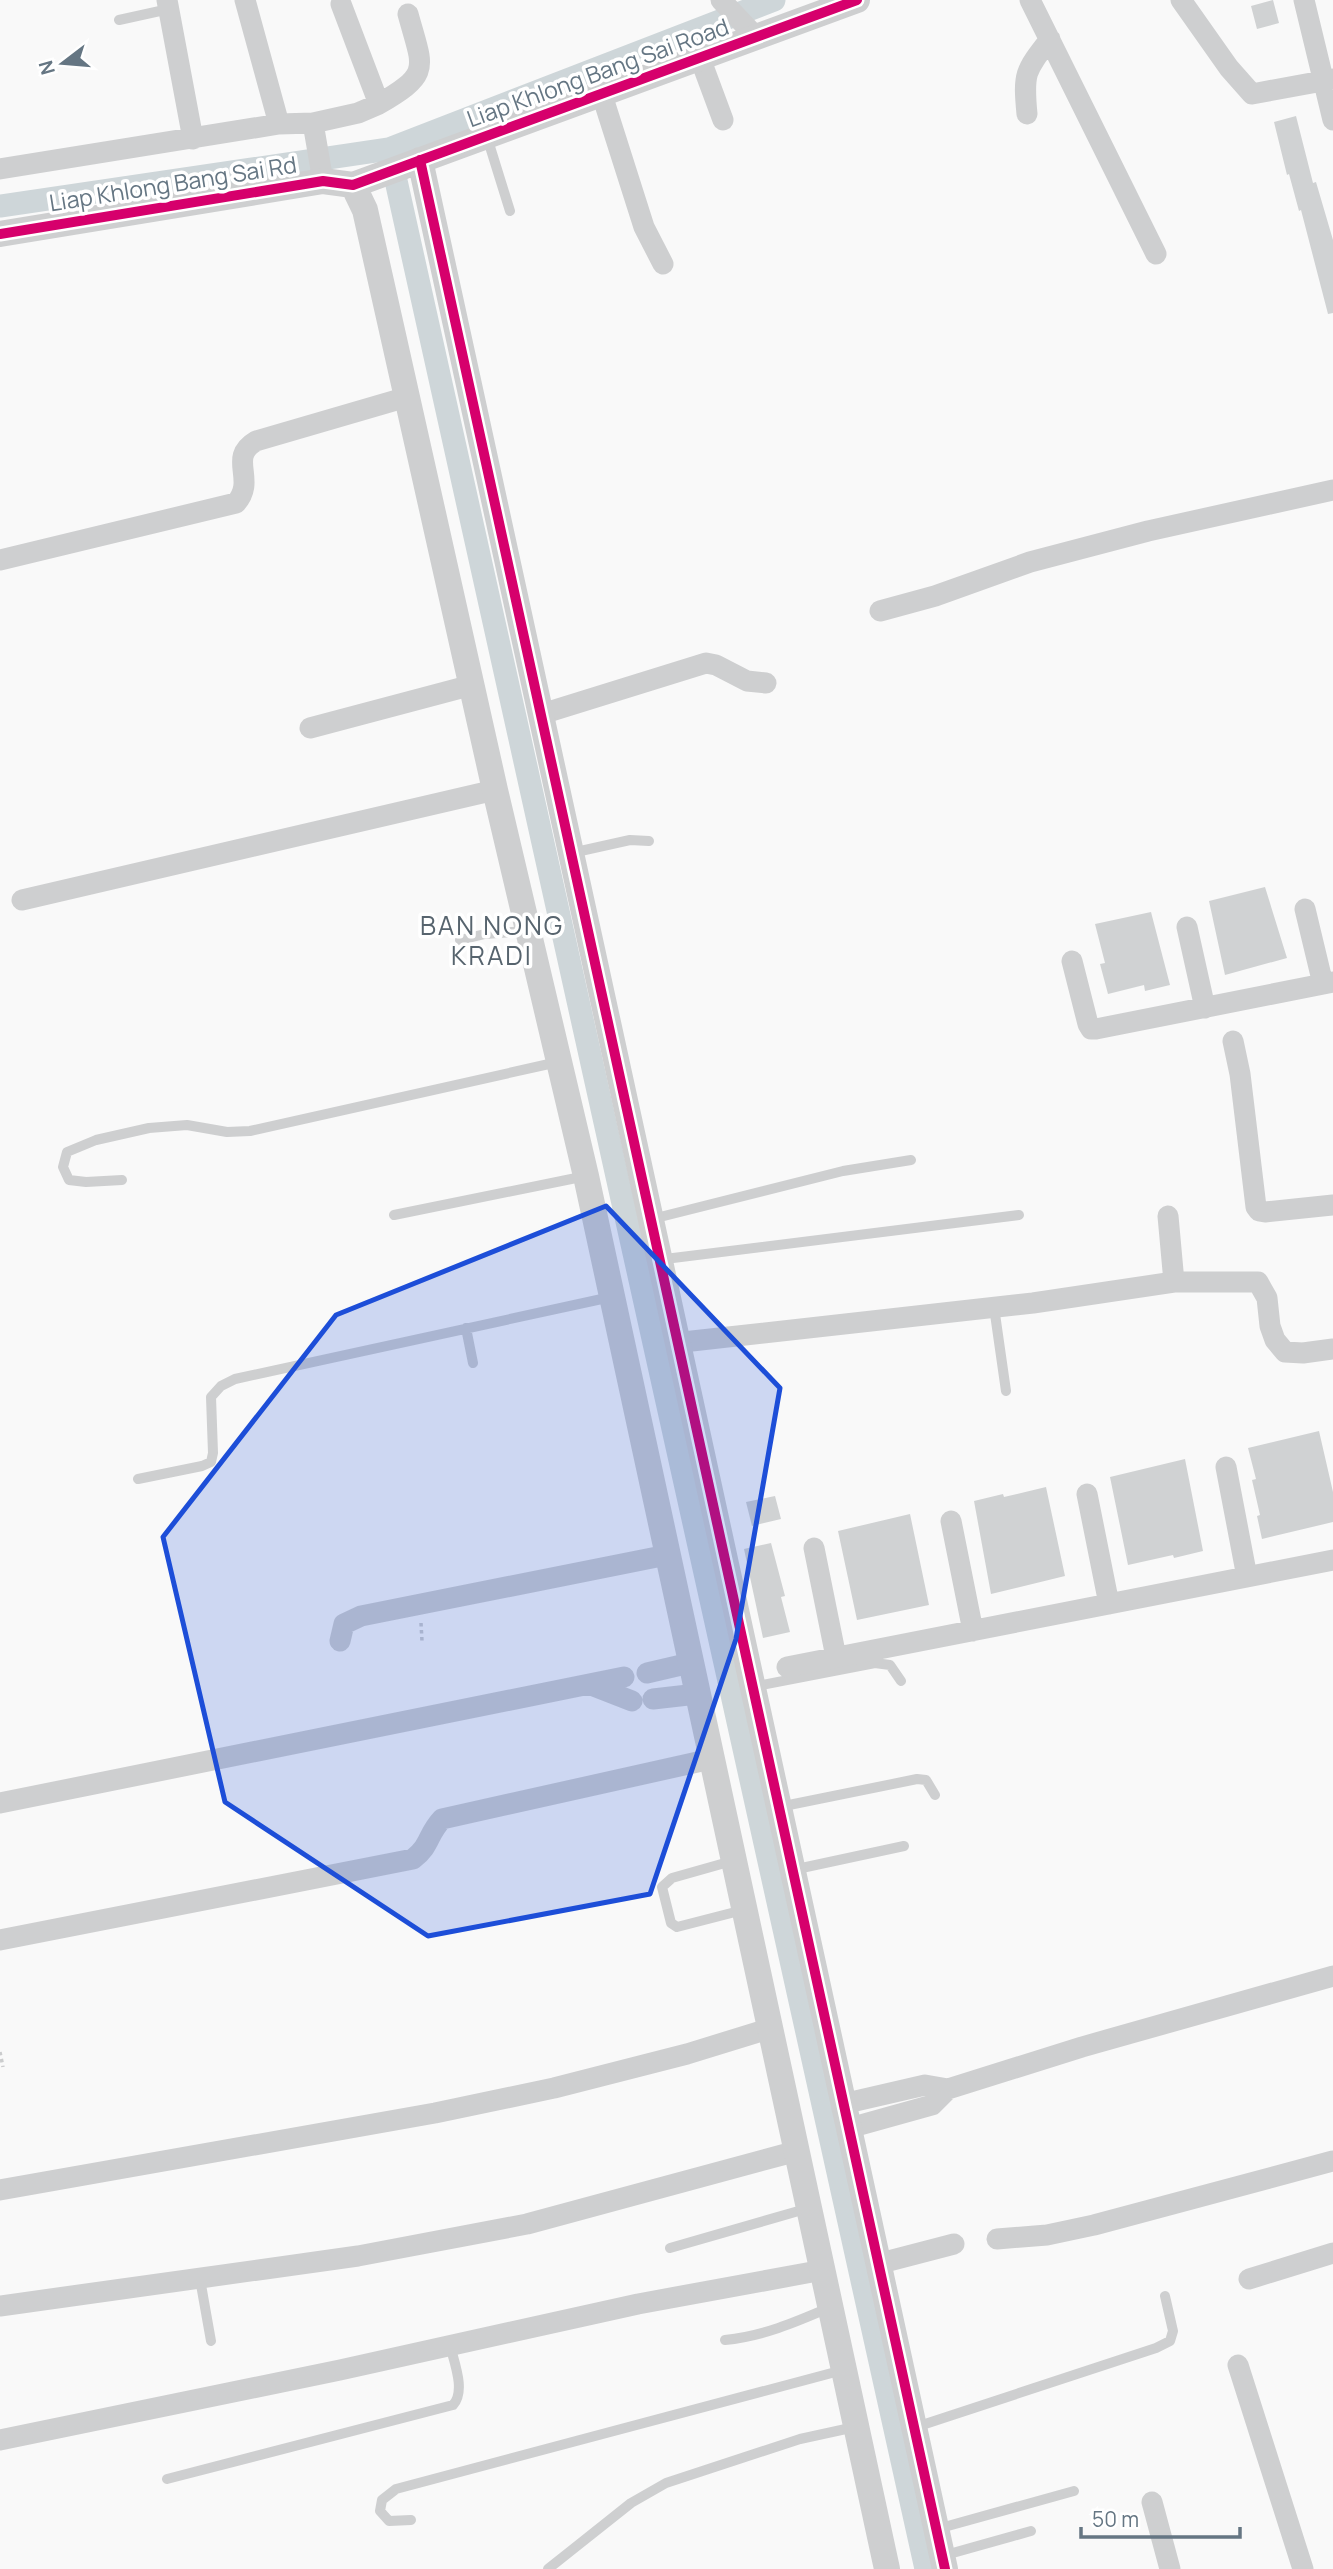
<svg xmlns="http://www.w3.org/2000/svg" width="1333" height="2569" viewBox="0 0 1333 2569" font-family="Manrope,sans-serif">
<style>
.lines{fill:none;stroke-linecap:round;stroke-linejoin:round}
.canal{stroke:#ced6d9;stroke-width:23}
.building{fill:#d0d2d3}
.path{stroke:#cbcccd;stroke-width:3.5;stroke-dasharray:3.5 3.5;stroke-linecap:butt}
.service{stroke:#cecfd0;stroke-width:10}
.minor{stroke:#cecfd0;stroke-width:21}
.tertiary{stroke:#cecfd0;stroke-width:26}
.cycleway-casing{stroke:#fff;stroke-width:15}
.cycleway{stroke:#d6006c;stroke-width:10}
.marked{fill:#1d4ed8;fill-opacity:0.2;stroke:#1d4ed8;stroke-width:5;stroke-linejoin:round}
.labels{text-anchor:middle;stroke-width:7;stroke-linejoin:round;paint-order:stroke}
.street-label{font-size:23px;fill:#657683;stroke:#fff}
.quarter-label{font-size:26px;letter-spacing:2px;fill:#57646e;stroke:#fff}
</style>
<rect width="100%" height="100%" fill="#f9f9f9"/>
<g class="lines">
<path class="canal" d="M 389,149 L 926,2569
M 0,206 L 389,149 L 774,0"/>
</g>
<path class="building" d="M 1273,0 L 1279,23 L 1257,29 L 1251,6 Z
M 1296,116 L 1313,183 L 1316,182 L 1333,240 L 1333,313 L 1328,314 L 1301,210 L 1299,211 L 1289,174 L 1287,175 L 1274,122 Z
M 1265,887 L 1287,958 L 1225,975 L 1209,901 Z
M 1151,912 L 1170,985 L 1145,991 L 1144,985 L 1108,994 L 1100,964 L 1105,963 L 1095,924 Z
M 1319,1431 L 1333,1492 L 1333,1522 L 1262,1539 L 1257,1516 L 1260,1515 L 1252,1480 L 1256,1479 L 1248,1448 Z
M 1185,1459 L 1203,1551 L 1174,1558 L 1173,1555 L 1128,1565 L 1110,1477 Z
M 1046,1487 L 1065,1576 L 991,1594 L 974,1501 L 1003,1494 L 1004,1497 Z
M 775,1496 L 781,1519 L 752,1526 L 746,1502 Z
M 910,1514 L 929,1605 L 857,1620 L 838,1531 Z
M 771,1543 L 785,1596 L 781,1597 L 790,1632 L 763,1638 L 744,1549 Z"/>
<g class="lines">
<path class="path" d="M 421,1623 L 422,1641
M 0,2052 L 3,2067"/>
<path class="service" d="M 119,20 L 169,9
M 487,137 L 510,211
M 576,852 L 630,840 L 649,841
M 460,940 L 485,934 L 527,931
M 122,1180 L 86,1182 L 69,1180 L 63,1167 L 67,1152 L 96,1140 L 149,1128 L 187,1125 L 227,1132 L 250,1131 L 558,1062
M 394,1215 L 586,1176
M 656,1218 L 843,1171 L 911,1160
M 665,1259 L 1019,1215
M 994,1307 L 1006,1391
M 466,1328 L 473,1363
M 138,1479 L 202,1466 L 211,1462 L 213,1453 L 211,1397 L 221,1386 L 235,1379 L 611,1297
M 757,1686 L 875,1663 L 890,1665 L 901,1681
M 784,1806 L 917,1779 L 926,1780 L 935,1795
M 732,1861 L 672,1878 L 662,1887 L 671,1923 L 677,1927 L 743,1910
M 797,1869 L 904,1846
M 670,2248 L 809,2208
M 200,2279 L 211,2341
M 725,2340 C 764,2336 796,2322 831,2307
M 916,2427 L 1156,2348 L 1170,2341 L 1173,2331 L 1165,2296
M 167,2479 L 453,2405 C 466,2391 454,2362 450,2345
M 411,2520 L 389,2521 L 380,2511 L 382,2500 L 396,2489 L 843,2370
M 937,2529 L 1074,2491
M 942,2556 L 1031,2531
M 548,2569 L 631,2503 L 666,2483 L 800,2439 L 855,2427"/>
<path class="minor" d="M 167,0 L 193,139
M 245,0 L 279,124
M 721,0 L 756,37
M 1030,0 L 1156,254
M 1181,0 L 1229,68 L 1252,94 L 1333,79
M 1304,0 L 1333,120
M 700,58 L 723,120
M 602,95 L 644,227 L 663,264
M 379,104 C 432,73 423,69 408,14
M 1027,114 C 1023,73 1025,71 1050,39
M 313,123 L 358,113 L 379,104 L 341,4
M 0,169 L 279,124 L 313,123 L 323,181
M 0,560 L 236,503 C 257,479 227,458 256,441 L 407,397
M 880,611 L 935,596 L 1030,562 L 1148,531 L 1333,490
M 545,713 L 706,663 L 716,665 L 747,681 L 766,683
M 310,728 L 472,685
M 22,900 L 495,790
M 1305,909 L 1323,984
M 1187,927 L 1205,1008
M 1072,961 L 1088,1024 L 1091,1029 L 1096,1029 L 1333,982
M 1233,1041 L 1240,1074 L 1256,1207 L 1259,1211 L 1265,1212 L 1333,1205
M 1168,1216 L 1174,1282
M 683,1342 L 1033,1303 L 1174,1282 L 1258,1282 L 1267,1298 L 1270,1326 L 1275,1340 L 1285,1352 L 1303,1353 L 1333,1349
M 1226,1467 L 1247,1577
M 1087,1494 L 1109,1604
M 951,1521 L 973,1631
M 814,1548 L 836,1657
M 340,1641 L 344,1624 L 361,1616 L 667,1555
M 787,1667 L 1333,1560
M 647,1673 L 690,1663
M 591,1685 L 632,1701
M 653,1699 L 697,1694
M 0,1803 L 624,1677
M 0,1940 L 413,1859 C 431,1845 427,1835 442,1819 L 711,1759
M 847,2103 L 925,2085 L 948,2089 L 1082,2047 L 1333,1976
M 853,2127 L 932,2105 L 948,2089
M 0,2190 L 435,2113 L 554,2088 L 687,2054 L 768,2029
M 997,2239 L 1047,2235 L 1094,2225 L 1333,2161
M 881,2263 L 954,2244
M 1249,2279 L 1333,2253
M 0,2306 L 358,2256 L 527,2224 L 797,2151
M 1238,2365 L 1303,2569
M 0,2440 L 340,2370 L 638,2304 L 823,2270
M 1152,2502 L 1170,2569"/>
<path class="tertiary" d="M 420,160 C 602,962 776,1765 945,2569
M 353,185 L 365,210 L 495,790 L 586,1176 L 887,2569
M 0,234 L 323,181 L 353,185 L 857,0"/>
<g class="cycleway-casing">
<path id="cycleway" d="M 420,160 C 602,962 776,1765 945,2569
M 0,234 L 323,181 L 353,185 L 857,0"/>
</g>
<use href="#cycleway" class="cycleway"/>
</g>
<path class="marked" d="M 606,1206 L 780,1388 L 736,1639 L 650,1894 L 428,1936 L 225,1802 L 163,1537 L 336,1315 Z"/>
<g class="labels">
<g class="street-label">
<text transform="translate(598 73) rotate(-20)" y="8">Liap Khlong Bang Sai Road</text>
<text transform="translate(173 184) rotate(-9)" y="8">Liap Khlong Bang Sai Rd</text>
</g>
<g class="quarter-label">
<text x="492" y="935">BAN NONG<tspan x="492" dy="30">KRADI</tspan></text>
</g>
</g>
<g transform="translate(63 63) rotate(254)" stroke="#ffffff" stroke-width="5" paint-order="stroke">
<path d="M0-5L12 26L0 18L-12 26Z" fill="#657683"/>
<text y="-10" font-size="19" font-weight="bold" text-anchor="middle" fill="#657683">N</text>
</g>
<path d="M1081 2527v10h159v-10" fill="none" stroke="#657683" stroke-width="3.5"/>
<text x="1092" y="2527" font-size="21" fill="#657683" stroke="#ffffff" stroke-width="5" paint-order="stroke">50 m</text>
</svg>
